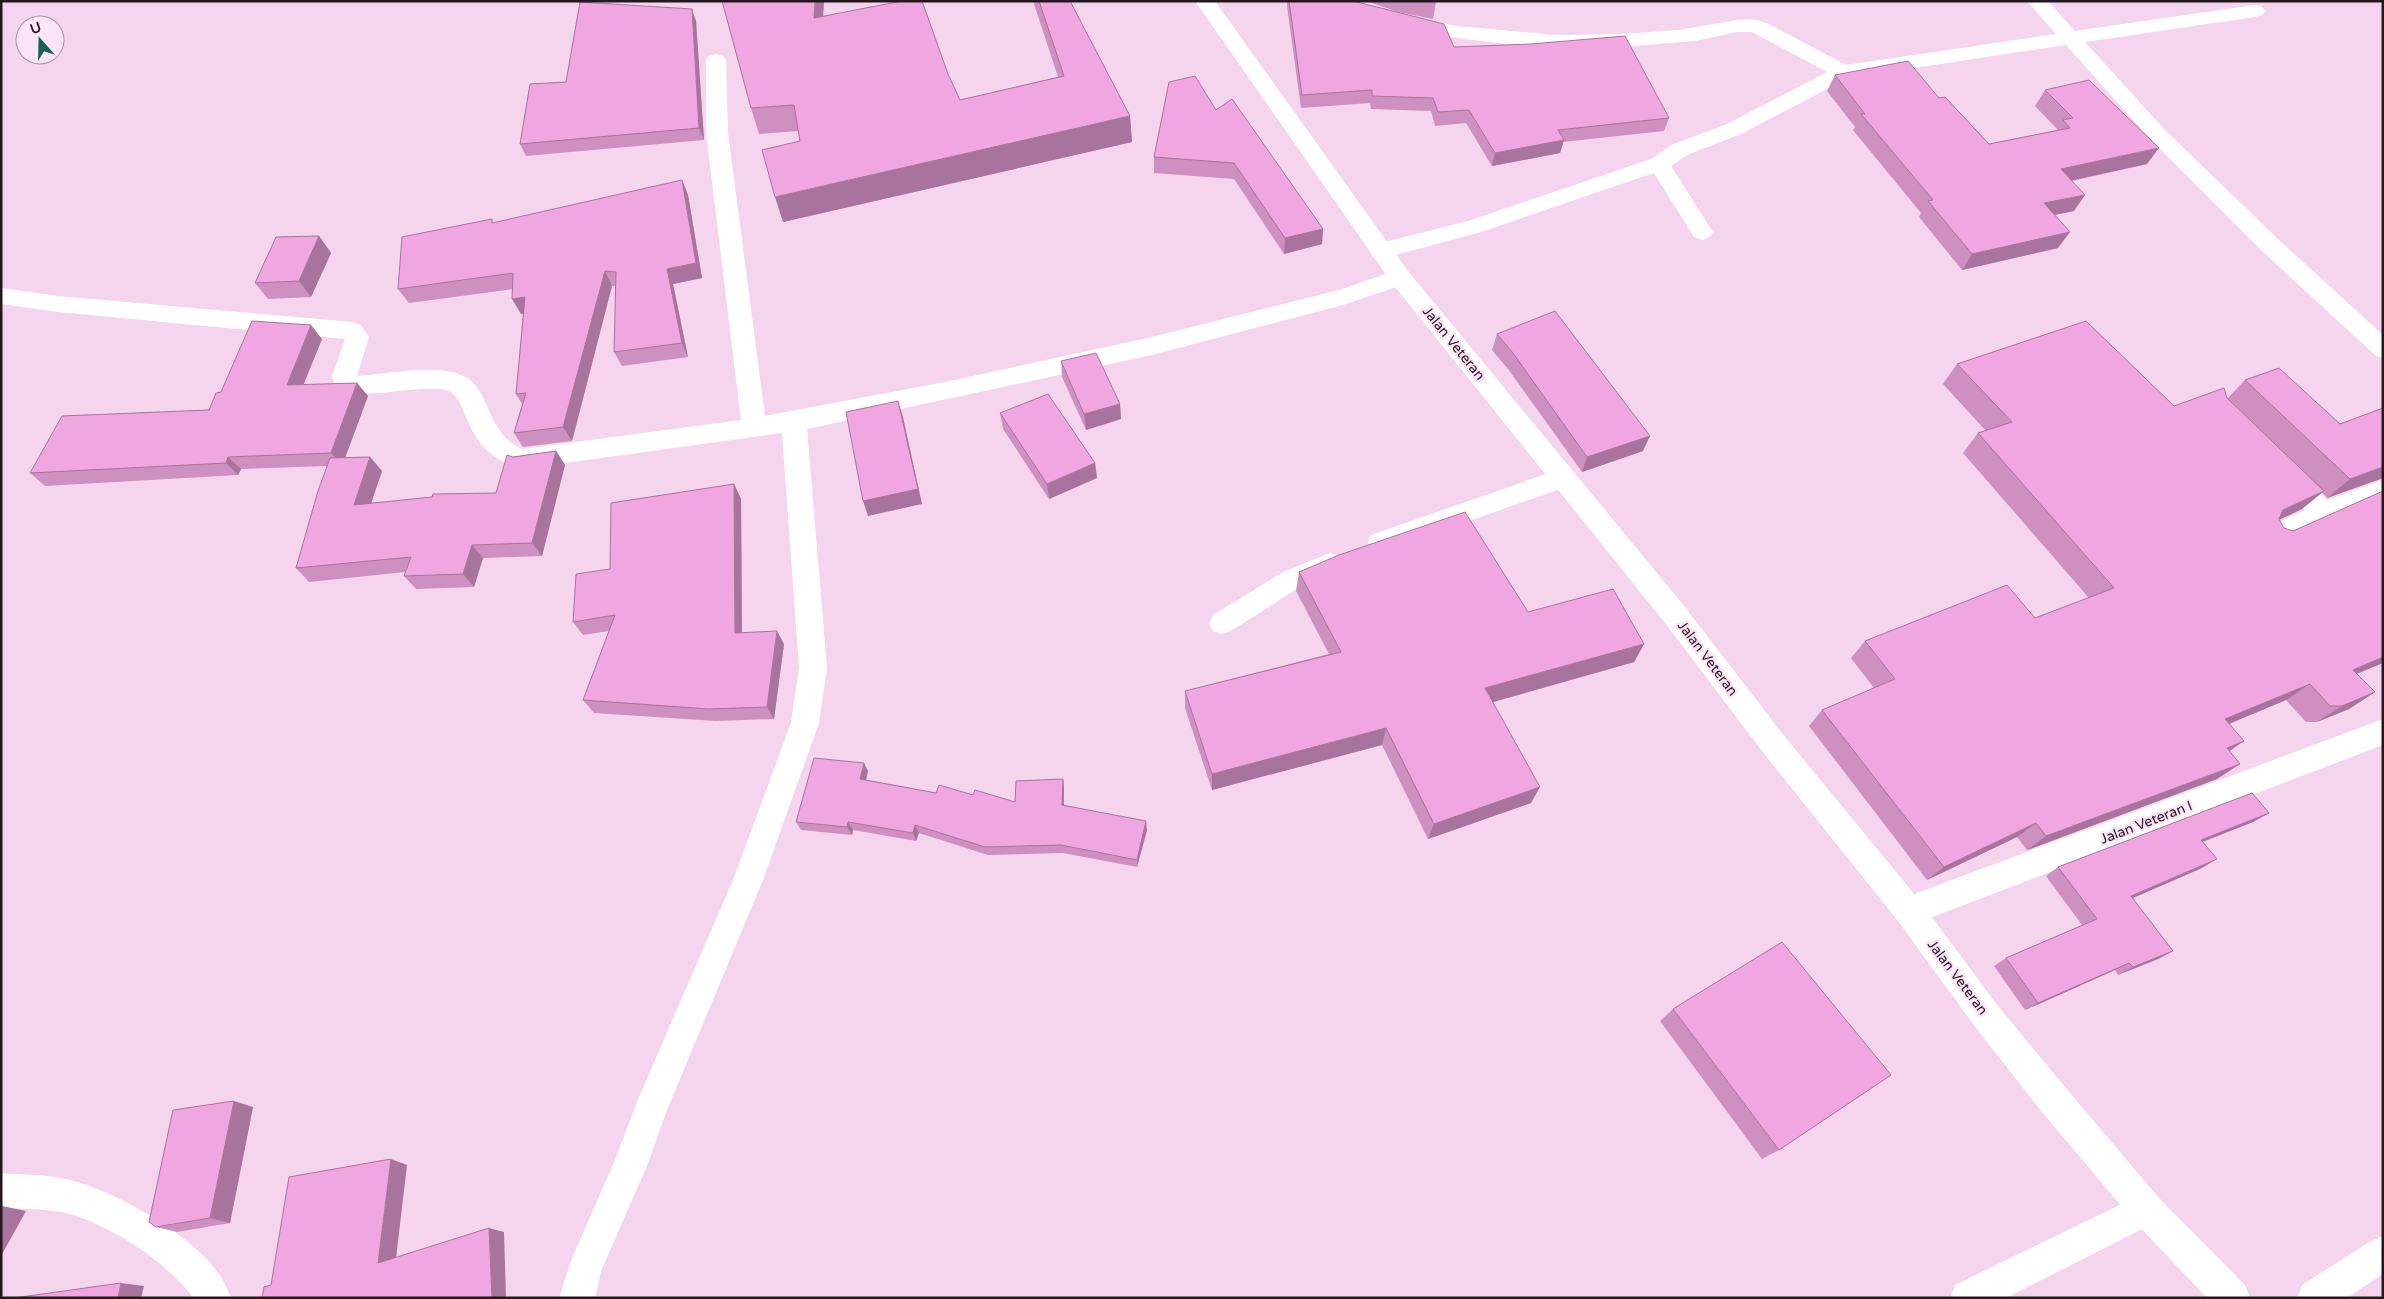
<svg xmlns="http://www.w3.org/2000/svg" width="2384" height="1299" viewBox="0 0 2384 1299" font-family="'Varela Round',sans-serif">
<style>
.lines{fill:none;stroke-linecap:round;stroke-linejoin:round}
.service{fill:#fff;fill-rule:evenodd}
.minor{fill:#fff;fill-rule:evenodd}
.secondary{fill:#fff;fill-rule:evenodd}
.wall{fill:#ce8fc1}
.shaded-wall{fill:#a8749d}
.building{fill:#f0a6e0;stroke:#a8749d}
.labels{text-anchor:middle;stroke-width:5;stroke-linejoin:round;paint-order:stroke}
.street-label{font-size:14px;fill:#231720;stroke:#fee4f8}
</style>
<rect width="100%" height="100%" fill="#f5d5ed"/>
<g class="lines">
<path class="service" d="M 1563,468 L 1572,471 L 1575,478 L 1572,485 L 1380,552 L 1371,549 L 1368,542 L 1371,535 Z
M 1330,553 L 1339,556 L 1343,563 L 1339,570 L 1301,586 L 1231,631 L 1222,634 L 1213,631 L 1209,623 L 1213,615 L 1283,572 Z"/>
<path class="minor" d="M 1332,1 L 1359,1 L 1398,14 L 1457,26 L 1556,35 L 1622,34 L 1678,30 L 1737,20 L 1752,19 L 1767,23 L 1846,65 L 2056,34 L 2027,1 L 2048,1 L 2075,31 L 2255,5 L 2262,7 L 2265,11 L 2262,15 L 2255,17 L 2085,42 L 2165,130 L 2279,240 L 2383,335 L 2383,358 L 2375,355 L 2263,252 L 2151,140 L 2066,45 L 1848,78 L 1741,134 L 1687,155 L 1671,166 L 1713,232 L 1710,237 L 1702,240 L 1694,237 L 1654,173 L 1481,232 L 1381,259 L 1373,257 L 1370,251 L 1373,245 L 1468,221 L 1651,159 L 1671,145 L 1727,124 L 1827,72 L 1752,32 L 1737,32 L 1695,41 L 1622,47 L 1523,46 L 1457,38 L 1424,32 L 1353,13 L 1335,5 Z
M 716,54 L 723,56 L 726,60 L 728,133 L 765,416 L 950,381 L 1152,337 L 1339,290 L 1400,269 L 1408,271 L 1411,277 L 1408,283 L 1343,305 L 1152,355 L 807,429 L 827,668 L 819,723 L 763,880 L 667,1110 L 647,1166 L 601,1271 L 595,1298 L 559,1298 L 572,1258 L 615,1160 L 639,1097 L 733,880 L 791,723 L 799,668 L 782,433 L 522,469 C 490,459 478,446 465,415 C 461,405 458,396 448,390 C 411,384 372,401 336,389 L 332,377 L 345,339 L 58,312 L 1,304 L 1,288 L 58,296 L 353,322 L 361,325 L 369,337 L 357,376 C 387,374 437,363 464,376 C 492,390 485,434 523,449 L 741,420 L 706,133 L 706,60 L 709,56 Z
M 2286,466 L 2295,469 L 2327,500 L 2383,480 L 2383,500 L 2354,510 L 2281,545 L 2272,548 L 2263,545 L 2259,537 L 2263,529 L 2305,510 L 2277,483 L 2273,476 L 2277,469 Z
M 2383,719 L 2383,745 L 1909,926 L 1898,921 L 1894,911 L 1898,901 L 1909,896 Z
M 1,1173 C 23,1175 45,1174 66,1179 C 112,1189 188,1232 217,1271 C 223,1279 227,1288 231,1298 L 193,1298 C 169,1263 107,1223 66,1213 C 45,1208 23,1210 1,1207 Z
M 2146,1192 L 2158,1197 L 2163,1209 L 2158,1221 L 2006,1298 L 1950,1298 L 1955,1285 Z
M 2383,1236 L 2383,1274 L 2347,1298 L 2297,1298 L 2302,1285 L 2371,1241 Z"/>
<path class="secondary" d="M 1195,1 L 1215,1 L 1408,271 L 1685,607 L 1785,737 L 1920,901 L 1998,1006 L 2065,1087 L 2158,1197 L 2245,1285 L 2250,1298 L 2207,1298 L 2134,1221 L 2041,1111 L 1976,1028 L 1898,921 L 1765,755 L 1665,623 L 1392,283 Z"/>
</g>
<path class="wall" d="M 824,1 L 823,16 L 948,74 L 960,100 L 1058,77 L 1033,1 L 1070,1 L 1130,116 L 1132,142 L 783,222 L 800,141 L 798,131 L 759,134 L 751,108 Z
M 1287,1 L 1353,1 L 1454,47 L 1669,118 L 1664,131 L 1563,142 L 1560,153 L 1492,166 L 1466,123 L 1435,126 L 1431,111 L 1371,109 L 1370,103 L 1301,108 L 1287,6 Z
M 1366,1 L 1436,1 L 1436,2 L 1433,19 L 1398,12 Z
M 696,21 L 704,140 L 526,156 L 520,144 L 566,82 Z
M 1835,75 L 1939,98 L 1989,144 L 2057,130 L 2057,129 L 2035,106 L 2045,90 L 2147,164 L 2072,181 L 2074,211 L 2054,215 L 2058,248 L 1962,270 L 1919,217 L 1921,213 L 1853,130 L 1855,127 L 1827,91 Z
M 1216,110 L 1323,229 L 1322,244 L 1284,254 L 1234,179 L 1154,173 L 1154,157 Z
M 682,180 L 688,195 L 702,278 L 673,284 L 688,357 L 622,366 L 614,352 L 616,286 L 612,286 L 572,441 L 523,447 L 514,433 L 522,404 L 516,394 L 523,314 L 521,314 L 513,289 L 409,303 L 398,289 Z
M 319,236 L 331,253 L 311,297 L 268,299 L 255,283 Z
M 1497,334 L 1643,451 L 1582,472 L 1508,369 L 1492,350 Z
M 322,339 L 303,385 L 357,383 L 368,396 L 345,458 L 370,457 L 382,471 L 371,503 L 496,493 L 513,457 L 556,451 L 565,465 L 542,556 L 483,558 L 474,587 L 416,589 L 404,576 L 405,572 L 309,582 L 296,568 L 327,466 L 241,469 L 238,475 L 45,486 L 30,473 L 209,410 L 221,392 Z
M 1061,361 L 1120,404 L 1121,419 L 1086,430 L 1062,377 Z
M 1957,364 L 2174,406 L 2228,398 L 2245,380 L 2340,424 L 2383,408 L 2383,478 L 2327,498 L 2322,492 L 2302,509 L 2279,520 L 2357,674 L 2375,692 L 2349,709 L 2317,722 L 2306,722 L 2286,700 L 2229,724 L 2230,751 L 2217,779 L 2027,850 L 2017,837 L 1927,880 L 1809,726 L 1822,710 L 1874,688 L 1851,658 L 1865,641 L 2035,618 L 2089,598 L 1963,453 L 1978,433 L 1986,431 L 1943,384 Z
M 1000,413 L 1095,463 L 1097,478 L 1049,499 L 1003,429 Z
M 734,484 L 741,499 L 742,633 L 784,644 L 774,719 L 716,721 L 594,713 L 583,700 L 609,631 L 583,635 L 573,622 L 610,569 Z
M 1299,572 L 1528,612 L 1644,644 L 1634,662 L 1493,702 L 1531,803 L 1428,839 L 1382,745 L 1212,790 L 1185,708 L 1185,691 L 1329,654 L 1296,591 Z
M 868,771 L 866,780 L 936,793 L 973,795 L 1015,802 L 1063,779 L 1064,787 L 1064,805 L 1147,830 L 1137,867 L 1063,853 L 988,855 L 919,833 L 916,841 L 853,830 L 852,835 L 801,830 L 796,822 Z
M 2269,813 L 2253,822 L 2203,842 L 2202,868 L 2132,898 L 2173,951 L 2158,959 L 2118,975 L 2115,970 L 2025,1010 L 1994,966 L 2006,958 L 2082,925 L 2046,876 L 2058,867 Z
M 1673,1009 L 1779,1150 L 1762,1159 L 1660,1021 Z
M 253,1107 L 230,1223 L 177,1232 L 156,1227 Z"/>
<path class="shaded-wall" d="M 815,1 L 824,1 L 821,44 L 814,18 Z
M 692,9 L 696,21 L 704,140 L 699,128 Z
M 1130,116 L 1132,142 L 783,222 L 775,197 Z
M 1564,140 L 1560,153 L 1492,166 L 1495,153 Z
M 2159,148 L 2147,164 L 2050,185 L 2061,169 Z
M 682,180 L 688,195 L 702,278 L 673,284 L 688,357 L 682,343 L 667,269 Z
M 2085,195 L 2074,211 L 2033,219 L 2044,203 Z
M 1323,229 L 1322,244 L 1284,254 L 1285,238 Z
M 2070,232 L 2058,248 L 1962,270 L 1972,254 Z
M 319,236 L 331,253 L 311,297 L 299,281 Z
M 605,271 L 612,286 L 572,441 L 563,427 Z
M 525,297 L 533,312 L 521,314 L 512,299 Z
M 311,325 L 322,339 L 298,398 L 287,385 Z
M 357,383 L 368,396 L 342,466 L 331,453 Z
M 898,401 L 903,417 L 922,504 L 868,516 L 863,501 Z
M 1120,404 L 1121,419 L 1086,430 L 1084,414 Z
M 1650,436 L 1643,451 L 1582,472 L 1587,457 Z
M 556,451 L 565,465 L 542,556 L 532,543 Z
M 228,457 L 241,469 L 238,475 L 226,463 Z
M 370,457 L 382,471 L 366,518 L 354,505 Z
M 1095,463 L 1097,478 L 1049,499 L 1047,484 Z
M 2383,467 L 2383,478 L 2327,498 L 2350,479 Z
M 734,484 L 741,499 L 742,646 L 735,633 Z
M 2324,491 L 2302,509 L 2261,528 L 2283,510 Z
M 472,545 L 483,558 L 474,587 L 463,574 Z
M 777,631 L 784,644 L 774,719 L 767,707 Z
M 1644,644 L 1634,662 L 1479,706 L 1485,688 Z
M 2383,657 L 2383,663 L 2328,686 L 2353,670 Z
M 2310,684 L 2286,700 L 2202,735 L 2225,719 Z
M 2375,692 L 2349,709 L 2317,722 L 2342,706 Z
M 1386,728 L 1382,745 L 1212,790 L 1212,774 Z
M 2244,741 L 2221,757 L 2227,748 Z
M 864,763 L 868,771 L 864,788 L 860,779 Z
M 2240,764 L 2217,779 L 2027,850 L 2046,836 Z
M 1063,779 L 1064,787 L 1064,813 L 1062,805 Z
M 1540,787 L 1531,803 L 1428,839 L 1434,824 Z
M 2269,813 L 2253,822 L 2186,848 L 2201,840 Z
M 1146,821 L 1147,830 L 1137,867 L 1137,860 Z
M 848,822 L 853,830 L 852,835 L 847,827 Z
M 2036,823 L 2017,837 L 1927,880 L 1944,867 Z
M 915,825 L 919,833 L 916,841 L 913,833 Z
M 2217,859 L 2202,868 L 2117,905 L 2131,896 Z
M 2173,951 L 2158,959 L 2118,975 L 2133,967 Z
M 2129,963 L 2115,970 L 2025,1010 L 2038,1003 Z
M 234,1101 L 253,1107 L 230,1223 L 210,1218 Z
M 391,1159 L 407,1165 L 395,1267 L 378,1263 Z
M 1,1206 L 2,1206 L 26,1211 L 1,1256 Z
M 489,1228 L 504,1232 L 506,1298 L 492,1298 Z
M 121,1283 L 144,1286 L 141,1298 L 118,1298 Z"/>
<path class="building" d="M 722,1 L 815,1 L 814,18 L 902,1 L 922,1 L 948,74 L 960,100 L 1064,76 L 1039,1 L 1070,1 L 1130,116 L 775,197 L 762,150 L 800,141 L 794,105 L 751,108 Z
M 1289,1 L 1353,1 L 1444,24 L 1454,47 L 1531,44 L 1625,36 L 1669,118 L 1558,130 L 1564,140 L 1495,153 L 1469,110 L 1438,112 L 1433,98 L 1372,96 L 1372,90 L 1302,95 Z
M 580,2 L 692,9 L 699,128 L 520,144 L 530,84 L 566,82 Z
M 1908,61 L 1939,98 L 1945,97 L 1989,144 L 2070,128 L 2063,120 L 2073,118 L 2045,90 L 2089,80 L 2159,148 L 2061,169 L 2085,195 L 2044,203 L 2070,232 L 1972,254 L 1928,201 L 1933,200 L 1861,114 L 1865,114 L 1835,75 Z
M 1195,76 L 1216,110 L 1232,99 L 1323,229 L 1285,238 L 1234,163 L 1154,157 L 1169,82 Z
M 682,180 L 696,263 L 667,269 L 682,343 L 614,352 L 616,272 L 605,271 L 563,427 L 514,433 L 526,393 L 516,394 L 525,297 L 512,299 L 513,273 L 398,289 L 402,237 L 492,219 L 492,223 Z
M 319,236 L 299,281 L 255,283 L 276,237 Z
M 1555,311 L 1650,436 L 1587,457 L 1513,353 L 1497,334 Z
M 252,321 L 311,325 L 287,385 L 357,383 L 331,453 L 228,457 L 226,463 L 30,473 L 62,416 L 209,410 L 216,393 L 221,392 Z
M 2086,321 L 2174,406 L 2224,388 L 2227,398 L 2324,491 L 2283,510 L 2279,519 L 2284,528 L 2293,531 L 2383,491 L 2383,657 L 2353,670 L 2375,692 L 2342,706 L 2330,706 L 2310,684 L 2225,719 L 2244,741 L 2227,748 L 2240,764 L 2046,836 L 2036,823 L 1944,867 L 1822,710 L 1895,679 L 1865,641 L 2007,585 L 2035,618 L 2114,588 L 1978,433 L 2012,422 L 1957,364 Z
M 1096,353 L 1120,404 L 1084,414 L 1061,361 Z
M 2279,368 L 2340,424 L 2383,408 L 2383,467 L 2350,479 L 2245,380 Z
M 1048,394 L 1095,463 L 1047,484 L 1000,413 Z
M 898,401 L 918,489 L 863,501 L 846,412 Z
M 556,451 L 532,543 L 472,545 L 463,574 L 404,576 L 411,557 L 296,568 L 318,491 L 330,458 L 370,457 L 354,505 L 432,497 L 433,494 L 496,493 L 507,455 L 513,457 Z
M 734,484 L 735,633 L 777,631 L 767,707 L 708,709 L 583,700 L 615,615 L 573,622 L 576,574 L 610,569 L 611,503 Z
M 1465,512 L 1528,612 L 1613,589 L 1644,644 L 1485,688 L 1540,787 L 1434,824 L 1386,728 L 1212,774 L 1185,691 L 1341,652 L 1299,572 L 1339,555 Z
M 814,758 L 864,763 L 860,779 L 936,793 L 939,785 L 973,795 L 975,790 L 1015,802 L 1016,781 L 1063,779 L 1062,805 L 1146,821 L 1137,860 L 1061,845 L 985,847 L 915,825 L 913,833 L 848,822 L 847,827 L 796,822 Z
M 2252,793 L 2269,813 L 2201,840 L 2217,859 L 2131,896 L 2173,951 L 2133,967 L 2129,963 L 2038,1003 L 2006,958 L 2097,919 L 2058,867 Z
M 1782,942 L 1891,1075 L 1779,1150 L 1673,1009 Z
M 234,1101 L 210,1218 L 156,1227 L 149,1222 L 173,1110 Z
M 391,1159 L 378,1263 L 489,1228 L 492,1298 L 262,1298 L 264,1287 L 271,1285 L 289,1177 Z
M 121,1283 L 118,1298 L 14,1298 Z"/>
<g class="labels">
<g class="street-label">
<text transform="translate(1454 343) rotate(51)" y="5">Jalan Veteran</text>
<text transform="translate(1708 658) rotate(53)" y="5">Jalan Veteran</text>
<text transform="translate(2146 822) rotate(-21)" y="5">Jalan Veteran I</text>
<text transform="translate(1958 977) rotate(53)" y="5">Jalan Veteran</text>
</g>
</g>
<rect width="2384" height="1299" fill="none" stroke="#231720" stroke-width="5"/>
<g transform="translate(40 40) rotate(340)"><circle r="24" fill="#fee4f8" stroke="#a692a2"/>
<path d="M0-4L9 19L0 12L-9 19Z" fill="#16625a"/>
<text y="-8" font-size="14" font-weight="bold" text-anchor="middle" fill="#231720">U</text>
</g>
</svg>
